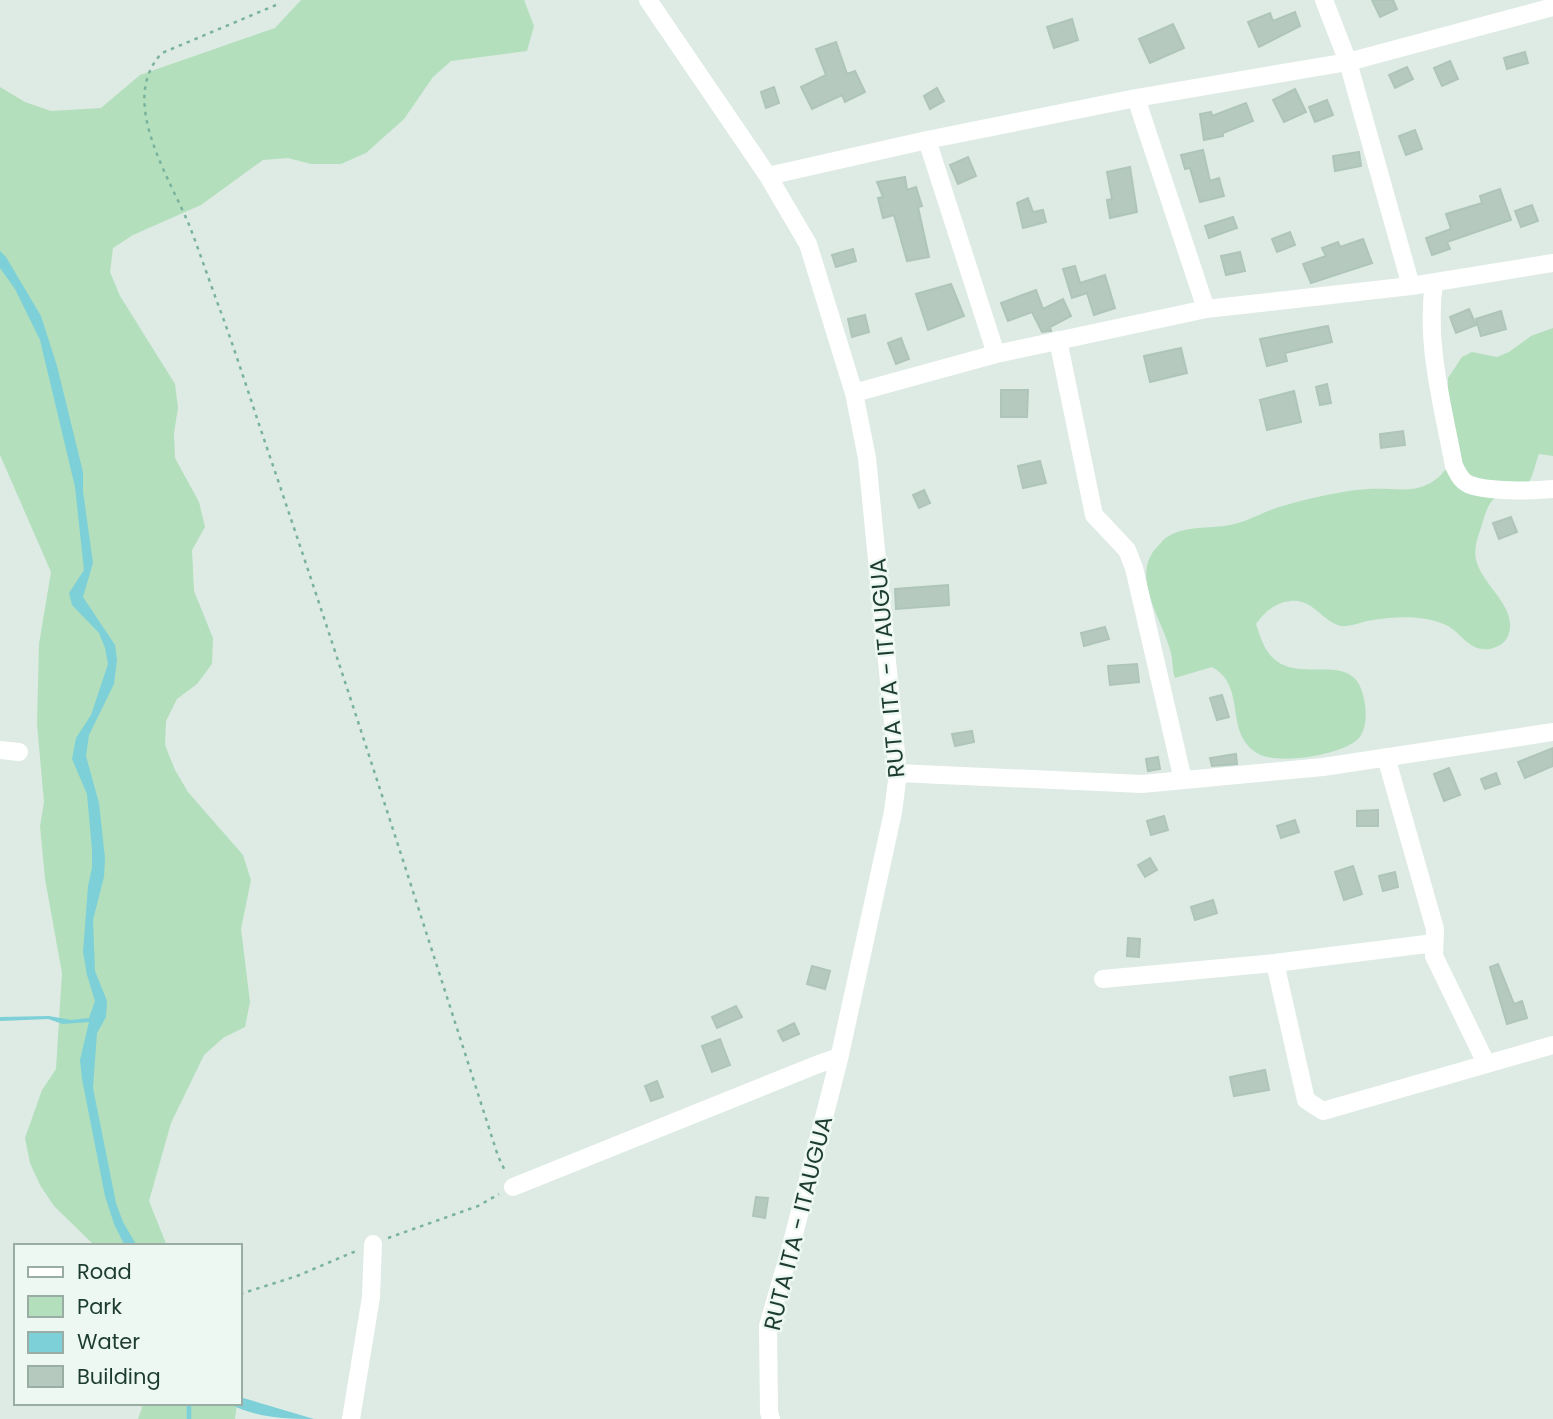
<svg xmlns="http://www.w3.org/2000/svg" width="1553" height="1419" viewBox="0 0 1553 1419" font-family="Poppins,sans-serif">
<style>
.green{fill:#b3dfbc}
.water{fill:#7dd0d8}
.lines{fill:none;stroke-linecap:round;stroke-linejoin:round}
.stream{stroke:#7dd0d8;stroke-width:4.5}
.building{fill:#b5c9bf;stroke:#afc5ba;stroke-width:2}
.path{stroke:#7ab39d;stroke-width:2.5;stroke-dasharray:3.5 5;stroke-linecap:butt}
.minor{stroke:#fff;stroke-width:18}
.labels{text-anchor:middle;stroke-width:5;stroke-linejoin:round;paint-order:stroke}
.street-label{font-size:23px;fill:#1d3c31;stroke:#eef8f2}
</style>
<rect width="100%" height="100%" fill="#ddebe4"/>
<path class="green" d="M 301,0 L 524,0 L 534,26 L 527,51 L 451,61 L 433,77 L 404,119 L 366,153 L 341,164 L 311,164 L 288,158 L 263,160 L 201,205 L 133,235 L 113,248 L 110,272 L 120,296 L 175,384 L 178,408 L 174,433 L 175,458 L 199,502 L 205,527 L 192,550 L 194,591 L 213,638 L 212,664 L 197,684 L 177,699 L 166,721 L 165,745 L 175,770 L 188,792 L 243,855 L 251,880 L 241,929 L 250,1002 L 245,1027 L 223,1038 L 204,1055 L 171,1123 L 149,1201 L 167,1246 L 95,1246 L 54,1206 L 40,1185 L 30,1163 L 25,1138 L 42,1090 L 56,1069 L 62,973 L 45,879 L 40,826 L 44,802 L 37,724 L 39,644 L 51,572 L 0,455 L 0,87 L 25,102 L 51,111 L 101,108 L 140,75 L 275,28 Z
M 1553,328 L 1553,456 L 1539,454 C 1534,467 1533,479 1524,490 C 1497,495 1491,494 1483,521 C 1479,535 1472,549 1477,563 C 1484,587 1521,610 1507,638 C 1504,644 1497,647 1490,649 C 1468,652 1463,633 1446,625 C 1421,614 1393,617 1367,621 C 1359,623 1349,627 1341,626 C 1321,621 1313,598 1290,601 C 1275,603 1264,612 1256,624 C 1259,632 1261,641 1266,649 C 1288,687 1337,655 1357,681 C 1366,694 1370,725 1359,738 C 1344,755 1276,766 1257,753 C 1223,732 1248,687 1212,667 L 1175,678 C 1172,669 1173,661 1171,653 C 1163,620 1130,578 1156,548 C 1160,545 1163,539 1167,537 C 1186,525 1209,529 1230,525 C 1247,522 1263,512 1279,507 C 1307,499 1339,491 1368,489 C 1399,487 1423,498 1446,469 L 1443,457 L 1446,446 L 1448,378 L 1462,357 L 1472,352 L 1497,357 L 1509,352 L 1531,336 Z
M 140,1403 L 236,1403 L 237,1404 L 235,1419 L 138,1419 L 142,1408 Z"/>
<path class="water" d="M 0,251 L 6,257 L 41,316 L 57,366 L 83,472 L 83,491 L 93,563 L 83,597 L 115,645 L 117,660 L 114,684 L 89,735 L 86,756 L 99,803 L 105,858 L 104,877 L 93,920 L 95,971 L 107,1001 L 106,1017 L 97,1033 L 93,1088 L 116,1203 L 123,1222 L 137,1246 L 125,1246 L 114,1224 L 105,1196 L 82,1079 L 80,1060 L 89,1022 L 63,1024 L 48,1019 L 0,1021 L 0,1017 L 49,1016 L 71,1020 L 89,1018 L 95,1001 L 87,975 L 83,952 L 88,886 L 92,868 L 92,850 L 87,794 L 72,759 L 76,738 L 91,715 L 108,664 L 105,648 L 99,633 L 72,605 L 69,593 L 84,570 L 75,487 L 40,340 L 15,289 L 0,268 Z
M 240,1397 L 314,1419 C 283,1419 256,1418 228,1403 L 240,1403 Z"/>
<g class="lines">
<path class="stream" d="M 189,1403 L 189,1419"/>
</g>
<path class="building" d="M 1372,0 L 1393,0 L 1397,9 L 1380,17 Z
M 1295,12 L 1300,26 L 1259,47 L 1248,22 L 1270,13 L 1273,21 Z
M 1072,19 L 1078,40 L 1054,48 L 1047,27 Z
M 1173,24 L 1184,48 L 1150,63 L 1139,39 Z
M 836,42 L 847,74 L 855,71 L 865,92 L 845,102 L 842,95 L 812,109 L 801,87 L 826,75 L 816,49 Z
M 1525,52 L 1528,63 L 1507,69 L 1504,58 Z
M 1450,61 L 1458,79 L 1442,86 L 1434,68 Z
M 1407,67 L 1413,79 L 1395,88 L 1389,75 Z
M 774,87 L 779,103 L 766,108 L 761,92 Z
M 937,88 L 944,101 L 930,109 L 924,96 Z
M 1295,89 L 1306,112 L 1284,122 L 1273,100 Z
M 1327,100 L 1333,115 L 1315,122 L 1309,107 Z
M 1246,103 L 1253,121 L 1223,133 L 1223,136 L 1204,140 L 1200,114 L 1211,112 L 1212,116 Z
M 1415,130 L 1422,149 L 1406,155 L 1399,136 Z
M 1203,150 L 1210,181 L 1219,178 L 1224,196 L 1200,202 L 1190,168 L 1185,169 L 1181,155 Z
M 1359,152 L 1361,166 L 1335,171 L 1333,156 Z
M 968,157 L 976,176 L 958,184 L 950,165 Z
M 1130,167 L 1137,212 L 1110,218 L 1107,200 L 1112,199 L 1107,172 Z
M 905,177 L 907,190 L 916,187 L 922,206 L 918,207 L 929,257 L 907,261 L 894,215 L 883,218 L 878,198 L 883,197 L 877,182 Z
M 1500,189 L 1511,220 L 1447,242 L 1450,249 L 1432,255 L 1426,238 L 1451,229 L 1446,214 L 1482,203 L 1480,196 Z
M 1028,198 L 1033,212 L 1043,210 L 1046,222 L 1023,228 L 1017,203 Z
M 1532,205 L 1538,221 L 1521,227 L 1515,211 Z
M 1233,217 L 1237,228 L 1209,238 L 1205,226 Z
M 1290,232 L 1295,245 L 1277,252 L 1272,239 Z
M 1363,239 L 1372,263 L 1311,283 L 1303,264 L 1326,256 L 1322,248 L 1338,242 L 1340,247 Z
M 853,249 L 856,261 L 836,267 L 832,255 Z
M 1240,252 L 1245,271 L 1226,275 L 1221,256 Z
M 1075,266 L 1080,283 L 1105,275 L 1115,308 L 1094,315 L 1087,293 L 1072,298 L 1063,269 Z
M 951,284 L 964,316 L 928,330 L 916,294 Z
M 1036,290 L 1043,309 L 1063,299 L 1071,316 L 1050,327 L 1051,331 L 1042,332 L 1032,312 L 1008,321 L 1001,303 Z
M 1469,309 L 1476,325 L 1456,333 L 1450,317 Z
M 1501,311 L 1506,329 L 1481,336 L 1476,319 Z
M 865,315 L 869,332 L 852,337 L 848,319 Z
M 1328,326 L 1332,342 L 1285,353 L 1287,361 L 1267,366 L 1260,339 Z
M 901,338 L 909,359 L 896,364 L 888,343 Z
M 1181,348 L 1187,373 L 1150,382 L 1144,356 Z
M 1327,384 L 1331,403 L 1320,405 L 1316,387 Z
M 1001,390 L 1028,390 L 1027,417 L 1001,417 Z
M 1294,391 L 1301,422 L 1267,430 L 1260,400 Z
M 1403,431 L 1405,445 L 1381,448 L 1380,434 Z
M 1040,461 L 1046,483 L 1023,488 L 1018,466 Z
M 924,490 L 930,503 L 919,508 L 913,495 Z
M 1511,517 L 1517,532 L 1499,539 L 1493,523 Z
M 948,585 L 949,605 L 896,609 L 895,589 Z
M 1105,627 L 1109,639 L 1084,646 L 1081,633 Z
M 1137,664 L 1139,682 L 1110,685 L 1108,666 Z
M 1222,695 L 1229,717 L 1217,720 L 1210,698 Z
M 972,731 L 974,742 L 955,746 L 952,734 Z
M 1553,748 L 1553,766 L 1525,778 L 1518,762 Z
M 1236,754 L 1237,764 L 1212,766 L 1210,758 Z
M 1158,757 L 1160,769 L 1148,771 L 1146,759 Z
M 1449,768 L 1460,795 L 1444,801 L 1434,774 Z
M 1496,773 L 1500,784 L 1485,789 L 1481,779 Z
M 1378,810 L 1378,826 L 1357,826 L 1357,811 Z
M 1164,816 L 1168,830 L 1151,835 L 1147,821 Z
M 1295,820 L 1299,832 L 1281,838 L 1277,826 Z
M 1150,858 L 1157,870 L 1145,877 L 1138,865 Z
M 1353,866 L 1362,894 L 1344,900 L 1335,872 Z
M 1395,872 L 1398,887 L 1383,891 L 1379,876 Z
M 1213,900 L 1217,913 L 1195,920 L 1191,907 Z
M 1128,938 L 1140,939 L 1139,957 L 1127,956 Z
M 1498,964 L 1514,1004 L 1522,1001 L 1527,1018 L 1507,1024 L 1490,967 Z
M 812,966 L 830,971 L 825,989 L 807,984 Z
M 736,1006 L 742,1017 L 717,1028 L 712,1017 Z
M 794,1023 L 799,1034 L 783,1041 L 778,1031 Z
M 720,1039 L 730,1065 L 712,1072 L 702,1046 Z
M 1265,1070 L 1269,1090 L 1234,1096 L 1230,1077 Z
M 657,1081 L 663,1097 L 651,1101 L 645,1086 Z
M 756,1197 L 768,1198 L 765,1218 L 753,1216 Z"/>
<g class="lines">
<path class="path" d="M 276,5 L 162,53 C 117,100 170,178 190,227 C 201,256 211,286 222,315 C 238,359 252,404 267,448 C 347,683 422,920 498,1156 L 506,1173
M 388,1238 L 478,1206 L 499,1194
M 240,1294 L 297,1276 L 356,1251"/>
<path class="minor" d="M 648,0 L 768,176 L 808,244 L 854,393 L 867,458 L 898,773 L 893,812 L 839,1059 L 790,1250 L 768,1326 L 769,1412 L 771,1419
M 1324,0 L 1348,62 L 1411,286
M 1136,98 L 1206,309
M 927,140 L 996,354
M 768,176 L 927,140 L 1136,98 L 1348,62 L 1553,7
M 1434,283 C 1425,343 1443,407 1454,466 C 1458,473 1460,480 1468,484 C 1486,492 1533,491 1553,489
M 1058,340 L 1094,515 L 1127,550 L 1134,568 L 1183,780
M 854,393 L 996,354 L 1206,309 L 1411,286 L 1553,263
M 0,750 L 19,752
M 1386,757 L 1435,929 L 1434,956 L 1486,1063
M 898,773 L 1142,784 L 1323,767 L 1553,732
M 1275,963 L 1306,1100 L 1323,1111 L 1553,1045
M 1103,979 L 1275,963 L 1434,943
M 513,1187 L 816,1065 L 833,1059 L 839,1059
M 351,1419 L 371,1297 L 373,1244"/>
</g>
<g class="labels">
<g class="street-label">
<text transform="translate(887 668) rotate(-95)" y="8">RUTA ITA - ITAUGUA</text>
<text transform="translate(798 1223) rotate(-76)" y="8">RUTA ITA - ITAUGUA</text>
</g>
</g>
<rect x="14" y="1244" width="228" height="161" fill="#eef8f2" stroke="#9aada5" stroke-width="2"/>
<rect x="28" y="1267" width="35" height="10" fill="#ffffff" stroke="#9aada5" stroke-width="2"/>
<text x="77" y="1279" font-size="21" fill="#1d3c31">Road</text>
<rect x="28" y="1296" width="35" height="21" fill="#b3dfbc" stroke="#9aada5" stroke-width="2"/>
<text x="77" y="1314" font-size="21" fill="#1d3c31">Park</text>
<rect x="28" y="1332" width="35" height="21" fill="#7dd0d8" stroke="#9aada5" stroke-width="2"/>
<text x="77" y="1349" font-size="21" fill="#1d3c31">Water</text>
<rect x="28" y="1366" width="35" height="21" fill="#b5c9bf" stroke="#9aada5" stroke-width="2"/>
<text x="77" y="1384" font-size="21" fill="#1d3c31">Building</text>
</svg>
